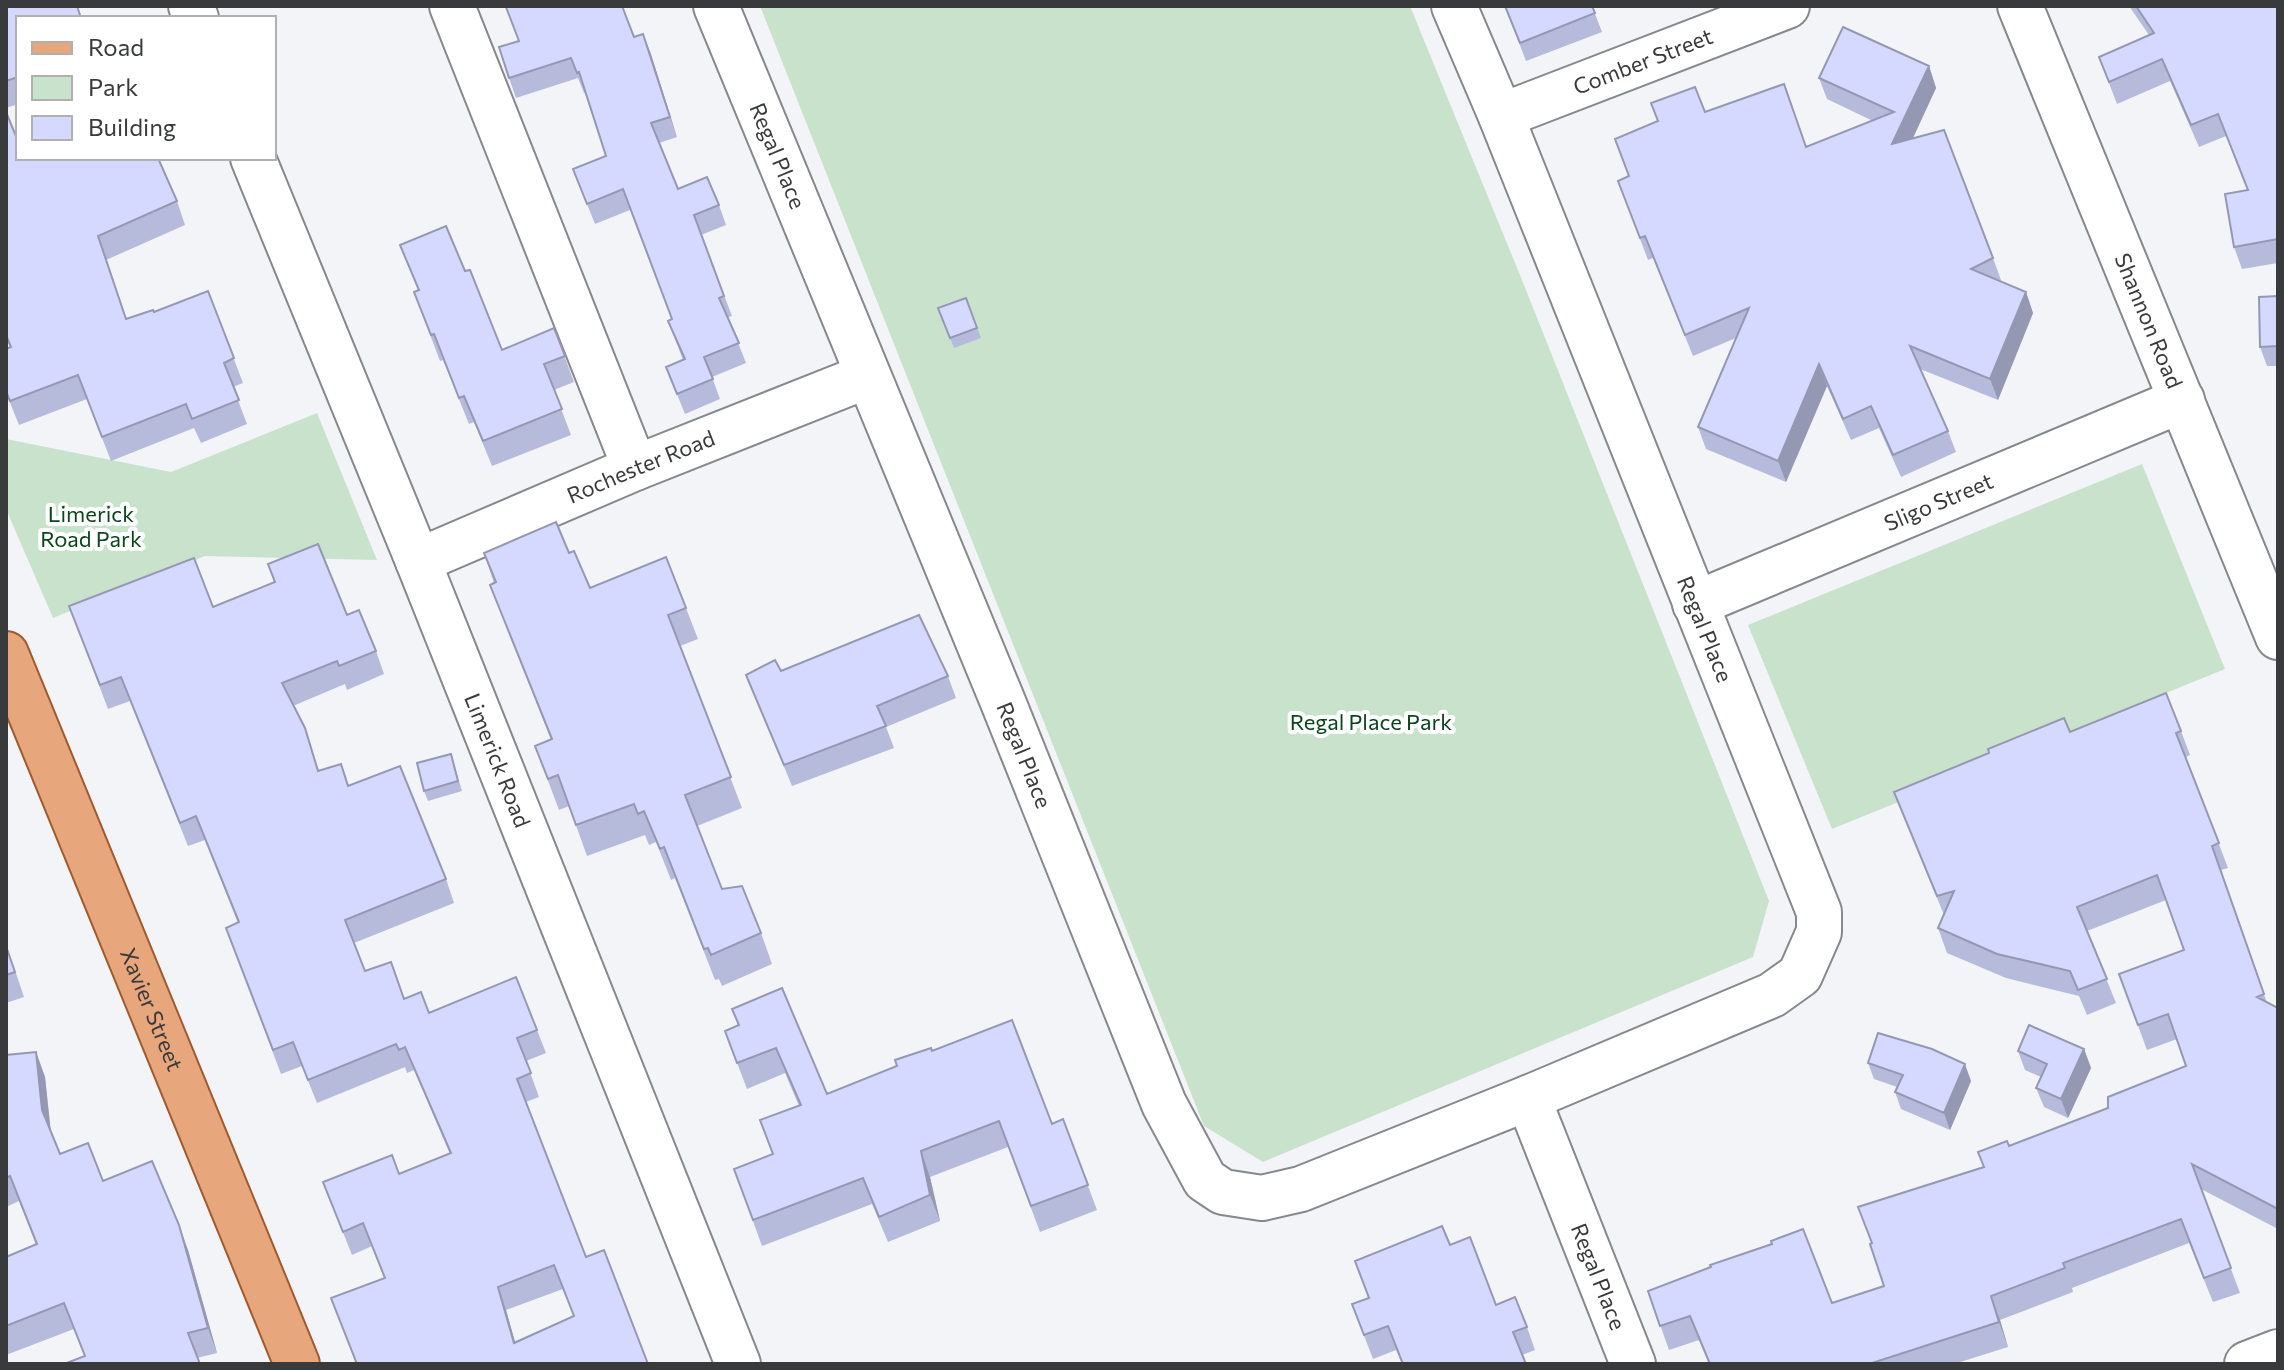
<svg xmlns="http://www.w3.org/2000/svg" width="2284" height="1370" viewBox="0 0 2284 1370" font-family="Commissioner,sans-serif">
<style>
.green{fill:#c9e2cb}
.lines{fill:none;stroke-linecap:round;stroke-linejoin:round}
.minor-casing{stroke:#87888c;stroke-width:48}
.major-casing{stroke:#a15a2d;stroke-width:48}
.minor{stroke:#fff;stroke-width:44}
.major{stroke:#e8a67c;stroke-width:44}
.wall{fill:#b7bbdb;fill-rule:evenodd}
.shaded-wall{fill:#9598b2}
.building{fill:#d5d9ff;stroke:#9598b2;stroke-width:2;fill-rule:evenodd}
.labels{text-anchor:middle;stroke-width:8;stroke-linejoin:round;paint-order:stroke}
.street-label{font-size:22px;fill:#393a3b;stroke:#fff}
.park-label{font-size:22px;fill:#09461a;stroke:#fff}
</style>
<rect width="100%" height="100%" fill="#f3f4f8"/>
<path class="green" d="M 760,6 L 1410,6 L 1522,280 L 1769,901 L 1753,957 L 1263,1162 L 1204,1126 Z
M 317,413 L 377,560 L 205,556 L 53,618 L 6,509 L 6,439 L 171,472 Z
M 2142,464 L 2225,669 L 1832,829 L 1748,625 Z"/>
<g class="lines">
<g class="minor-casing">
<g id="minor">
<path d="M 191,6 L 196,18"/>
<path d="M 452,6 L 635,468"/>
<path id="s1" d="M 716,6 L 1003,702 L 1164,1104 L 1205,1180 L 1223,1192 L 1262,1198 L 1301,1189 L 1528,1098 L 1772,995 L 1800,975 L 1819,932 L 1819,912 L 1501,116 L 1454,6"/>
<path id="s2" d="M 2020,6 L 2278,637"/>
<path id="s3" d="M 1501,116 L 1787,6"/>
<path id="s4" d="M 253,158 L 418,561 L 738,1364"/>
<path id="s5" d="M 418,561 L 635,468 L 867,376"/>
<path id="s6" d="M 1695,604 L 2182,400"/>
<path id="s7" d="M 1528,1098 L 1633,1364"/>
<path d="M 2247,1364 L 2278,1352"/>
</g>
</g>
<g class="major-casing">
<g id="major">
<path id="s8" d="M 6,654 L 297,1364"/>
</g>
</g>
<use href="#minor" class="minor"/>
<use href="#major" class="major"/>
</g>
<path class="wall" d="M 6,6 L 77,6 L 81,18 L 18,18 L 18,104 L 6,108 Z
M 1505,6 L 1592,6 L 1602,32 L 1526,61 Z
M 2129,6 L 2278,6 L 2278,263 L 2242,269 L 2234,247 L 2247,190 L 2226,136 L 2199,147 L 2170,81 L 2117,104 L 2099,57 L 2149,35 Z
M 643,34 L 677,137 L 659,143 L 678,189 L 719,205 L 726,225 L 701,235 L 732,316 L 728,317 L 746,363 L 712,377 L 720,399 L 685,414 L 666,367 L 683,360 L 668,321 L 672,319 L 630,210 L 595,224 L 573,169 L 606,156 L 585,93 L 584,93 L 578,78 L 516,98 L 509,78 Z
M 1929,66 L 1936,88 L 1913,138 L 1993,258 L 2001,280 L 1999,281 L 2026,292 L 2033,313 L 1998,400 L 1920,369 L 1948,431 L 1956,452 L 1901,477 L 1879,428 L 1851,440 L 1827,386 L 1786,482 L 1706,449 L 1698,427 L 1736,338 L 1693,356 L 1653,258 L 1648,260 L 1618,181 L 1628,176 L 1806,147 L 1873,121 L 1827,99 L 1819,78 Z
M 6,112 L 18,141 L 177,201 L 185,225 L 106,260 L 126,319 L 154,312 L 208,291 L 243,383 L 233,387 L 247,424 L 201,443 L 194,428 L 111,461 L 87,399 L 19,425 L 6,393 L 10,348 L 6,337 Z
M 400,245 L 465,271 L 502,350 L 554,328 L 574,382 L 554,390 L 571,435 L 492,466 L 474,422 L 469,424 L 443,360 L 440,361 L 414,292 L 418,290 Z
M 2278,296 L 2278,366 L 2267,366 L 2260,347 Z
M 966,298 L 981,338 L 954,348 L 938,308 Z
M 484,553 L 569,553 L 590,588 L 686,608 L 698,639 L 680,646 L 742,808 L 697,826 L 722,889 L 761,933 L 772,964 L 722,986 L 719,979 L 715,980 L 675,878 L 671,880 L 656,842 L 649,845 L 645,835 L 587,856 L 569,806 L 559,810 L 535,746 L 551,740 L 490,585 L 494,583 Z
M 268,564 L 347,615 L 376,651 L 384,674 L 347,690 L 345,684 L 293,706 L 305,728 L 319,771 L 341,764 L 349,786 L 446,879 L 454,903 L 354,943 L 365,971 L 404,999 L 429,1013 L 537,1030 L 546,1053 L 526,1061 L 539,1097 L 526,1102 L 586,1257 L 648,1364 L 357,1364 L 331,1298 L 384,1278 L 372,1246 L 352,1255 L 323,1182 L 399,1174 L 450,1154 L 414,1070 L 407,1073 L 405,1067 L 317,1103 L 302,1066 L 281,1074 L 226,928 L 238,923 L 205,840 L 188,846 L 130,701 L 108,709 L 69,606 L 213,607 L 274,582 ZM 563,1289 L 574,1316 L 515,1342 L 506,1310 Z
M 781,671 L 948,676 L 956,698 L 886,727 L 894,748 L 792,786 L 746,675 Z
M 2181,731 L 2190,755 L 2186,757 L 2228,868 L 2221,870 L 2267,1003 L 2278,1008 L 2278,1229 L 2201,1189 L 2240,1293 L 2213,1302 L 2189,1243 L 2072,1288 L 2073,1292 L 2000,1320 L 2008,1347 L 1954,1364 L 1709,1364 L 1699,1340 L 1669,1350 L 1648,1291 L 1832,1303 L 1884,1286 L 1984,1167 L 2009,1146 L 2108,1108 L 2186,1066 L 2177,1039 L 2147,1050 L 2119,974 L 2184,950 L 2166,900 L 2087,931 L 2116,1003 L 2087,1015 L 2079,996 L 2006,978 L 1947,953 L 1938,928 L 1944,915 L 1894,792 L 2070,732 Z
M 451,754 L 462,791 L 428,801 L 424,791 Z
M 6,944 L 24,997 L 6,1003 Z
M 732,1009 L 827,1094 L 897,1066 L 932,1051 L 1052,1124 L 1063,1119 L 1097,1210 L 1040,1232 L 1008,1147 L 930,1177 L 940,1221 L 888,1242 L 872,1204 L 762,1246 L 734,1169 L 773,1155 L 799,1106 L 785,1073 L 747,1089 L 725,1031 L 738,1025 Z
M 2084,1049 L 2091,1068 L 2068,1118 L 2044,1107 L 2036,1088 L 2041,1077 L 2025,1070 L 2018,1051 Z
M 36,1052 L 45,1077 L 51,1132 L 60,1154 L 103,1181 L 188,1250 L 217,1353 L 197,1358 L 85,1356 L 74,1329 L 6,1355 L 6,1257 L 36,1245 L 19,1201 L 6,1207 L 6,1055 Z
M 1868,1063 L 1971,1081 L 1950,1130 L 1901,1109 L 1895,1092 L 1897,1087 L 1874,1079 Z
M 1450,1245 L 1496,1305 L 1527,1327 L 1535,1350 L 1522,1355 L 1526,1364 L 1402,1364 L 1396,1350 L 1373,1359 L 1352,1304 L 1368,1298 Z"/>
<path class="shaded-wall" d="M 643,34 L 651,54 L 677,137 L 670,117 Z
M 1929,66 L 1936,88 L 1900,166 L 1892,144 Z
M 2026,292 L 2033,313 L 1998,400 L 1990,379 Z
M 1819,364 L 1827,386 L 1786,482 L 1778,461 Z
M 2084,1049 L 2091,1068 L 2068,1118 L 2061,1099 Z
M 36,1052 L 45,1077 L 51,1135 L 42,1110 Z
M 1965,1064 L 1971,1081 L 1950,1130 L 1944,1113 Z
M 921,1151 L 930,1177 L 940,1221 L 930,1195 Z
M 179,1225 L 188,1250 L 217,1353 L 208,1328 Z
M 498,1287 L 506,1310 L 521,1364 L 514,1343 Z
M 1991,1296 L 2000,1320 L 2008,1347 L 1999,1322 Z"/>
<path class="building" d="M 6,6 L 77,6 L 81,18 L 18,18 L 18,77 L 6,81 Z
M 508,6 L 622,6 L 634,37 L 643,34 L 670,117 L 651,123 L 678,189 L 707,177 L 719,205 L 694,215 L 724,296 L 719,298 L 739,343 L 704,357 L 713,379 L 677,394 L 666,367 L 685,359 L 668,321 L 672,319 L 623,189 L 587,204 L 573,169 L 606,156 L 579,72 L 577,73 L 571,58 L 509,78 L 499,47 L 519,41 L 506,7 Z
M 1505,6 L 1592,6 L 1595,13 L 1520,43 Z
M 2136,6 L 2278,6 L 2278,239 L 2234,247 L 2225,194 L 2248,190 L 2218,114 L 2191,125 L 2162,59 L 2109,82 L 2099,57 L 2154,33 Z
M 1843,27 L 1929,66 L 1892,144 L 1944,130 L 1993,258 L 1971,269 L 2026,292 L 1990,379 L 1910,346 L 1948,431 L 1893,455 L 1871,406 L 1843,419 L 1819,364 L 1778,461 L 1698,427 L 1749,308 L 1685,335 L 1645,236 L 1640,238 L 1618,181 L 1629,176 L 1615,139 L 1658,121 L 1651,103 L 1695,87 L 1705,112 L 1784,84 L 1806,147 L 1894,112 L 1819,78 Z
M 6,112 L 18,141 L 18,158 L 158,158 L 177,201 L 98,236 L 126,319 L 153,310 L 154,312 L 208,291 L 234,358 L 224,363 L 239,400 L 192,419 L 186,404 L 102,437 L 78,375 L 10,401 L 6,391 L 6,349 L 11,347 L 6,335 Z
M 446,226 L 465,271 L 470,270 L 502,350 L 554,328 L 565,356 L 544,364 L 562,409 L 483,441 L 464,396 L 459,398 L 434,334 L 431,335 L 414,292 L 419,290 L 400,245 Z
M 2278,296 L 2278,346 L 2260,347 L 2259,297 Z
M 966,298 L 977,328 L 950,338 L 938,308 Z
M 556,522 L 569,553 L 574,551 L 590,588 L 666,557 L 686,608 L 668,615 L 731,777 L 685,795 L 722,889 L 742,886 L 761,933 L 711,955 L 708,948 L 704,949 L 664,847 L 660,849 L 644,811 L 638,814 L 634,804 L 576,825 L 558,775 L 548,779 L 535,746 L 552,739 L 490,585 L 496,582 L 484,553 Z
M 318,544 L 347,615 L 359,610 L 376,651 L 339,666 L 337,661 L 282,683 L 305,728 L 318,771 L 341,764 L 348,786 L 400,766 L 446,879 L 345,920 L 365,971 L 391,962 L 404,999 L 421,992 L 429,1013 L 516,977 L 537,1030 L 517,1038 L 531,1073 L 517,1079 L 586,1257 L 604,1250 L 648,1364 L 357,1364 L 331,1298 L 385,1278 L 363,1223 L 343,1232 L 323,1182 L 392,1155 L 399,1174 L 451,1153 L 405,1047 L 399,1050 L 396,1044 L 308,1080 L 293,1042 L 273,1050 L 226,928 L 239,922 L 196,816 L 180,823 L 121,677 L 100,685 L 69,606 L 194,558 L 213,607 L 275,582 L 268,564 ZM 554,1265 L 574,1316 L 514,1343 L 498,1287 Z
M 919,615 L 948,676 L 877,706 L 886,726 L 784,765 L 746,675 L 775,660 L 781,671 Z
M 2166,693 L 2181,731 L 2176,733 L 2219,843 L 2212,846 L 2264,994 L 2257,997 L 2278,1008 L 2278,1209 L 2192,1164 L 2231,1268 L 2204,1278 L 2181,1219 L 2063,1263 L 2065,1268 L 1991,1296 L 1999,1322 L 1869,1364 L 1710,1364 L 1690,1316 L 1660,1326 L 1648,1291 L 1711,1267 L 1710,1265 L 1772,1244 L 1771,1241 L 1803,1229 L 1832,1303 L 1884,1286 L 1870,1244 L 1872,1243 L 1858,1207 L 1984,1167 L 1978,1152 L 2007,1141 L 2009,1146 L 2108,1108 L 2108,1097 L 2186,1066 L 2168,1014 L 2138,1025 L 2119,974 L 2184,950 L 2157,875 L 2077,907 L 2107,979 L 2078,990 L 2070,971 L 1997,954 L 1938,928 L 1954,891 L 1937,896 L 1894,792 L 1989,753 L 1988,749 L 2064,718 L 2070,732 Z
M 451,754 L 458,781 L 424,791 L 417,763 Z
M 6,946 L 15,972 L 6,975 Z
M 782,988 L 827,1094 L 897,1066 L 895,1060 L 931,1048 L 932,1051 L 1012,1020 L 1052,1124 L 1063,1119 L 1088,1185 L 1031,1206 L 999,1121 L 921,1151 L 930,1195 L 879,1217 L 863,1178 L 753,1220 L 734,1169 L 773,1154 L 760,1120 L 801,1105 L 776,1048 L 737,1063 L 725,1031 L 739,1025 L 732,1009 Z
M 2029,1025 L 2084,1049 L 2061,1099 L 2036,1088 L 2047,1064 L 2018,1051 Z
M 1878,1033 L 1932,1049 L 1965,1064 L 1944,1113 L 1895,1092 L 1903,1075 L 1868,1063 Z
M 36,1052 L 42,1110 L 60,1154 L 88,1143 L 103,1181 L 152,1161 L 179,1225 L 208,1328 L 188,1333 L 200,1364 L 64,1364 L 85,1356 L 64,1303 L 6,1326 L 6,1257 L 37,1244 L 10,1176 L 6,1178 L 6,1055 Z
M 1442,1226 L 1450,1245 L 1470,1237 L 1496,1305 L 1515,1297 L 1527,1327 L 1513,1332 L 1526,1364 L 1403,1364 L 1388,1326 L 1364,1335 L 1352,1304 L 1369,1298 L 1355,1261 Z"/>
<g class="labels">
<g class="street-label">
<text dy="8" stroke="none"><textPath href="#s3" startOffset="152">Comber Street</textPath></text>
<text dy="8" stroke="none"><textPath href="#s1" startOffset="162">Regal Place</textPath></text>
<text dy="8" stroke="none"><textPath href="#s2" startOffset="340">Shannon Road</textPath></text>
<text dy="8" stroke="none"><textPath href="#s5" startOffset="242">Rochester Road</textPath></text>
<text dy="8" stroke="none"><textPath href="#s6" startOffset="264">Sligo Street</textPath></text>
<text transform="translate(1705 629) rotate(68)" y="8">Regal Place</text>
<text dy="8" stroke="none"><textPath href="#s1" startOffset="810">Regal Place</textPath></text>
<text dy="8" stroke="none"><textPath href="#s4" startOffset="650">Limerick Road</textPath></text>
<text dy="8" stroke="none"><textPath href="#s8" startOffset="384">Xavier Street</textPath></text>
<text dy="8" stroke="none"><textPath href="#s7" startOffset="192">Regal Place</textPath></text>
</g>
<g class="park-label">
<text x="91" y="522">Limerick<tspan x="91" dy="25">Road Park</tspan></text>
<text x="1371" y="730">Regal Place Park</text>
</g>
</g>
<rect width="2284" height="1370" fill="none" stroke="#393a3b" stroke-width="16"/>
<rect x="16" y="16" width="260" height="144" fill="#ffffff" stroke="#b0b0b1" stroke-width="2"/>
<rect x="32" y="42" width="40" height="12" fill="#e8a67c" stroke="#b0b0b1" stroke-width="2"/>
<text x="88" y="56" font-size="24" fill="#393a3b">Road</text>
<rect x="32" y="76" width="40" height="24" fill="#c9e2cb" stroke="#b0b0b1" stroke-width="2"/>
<text x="88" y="96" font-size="24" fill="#393a3b">Park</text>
<rect x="32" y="116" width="40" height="24" fill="#d5d9ff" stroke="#b0b0b1" stroke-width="2"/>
<text x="88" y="136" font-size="24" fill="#393a3b">Building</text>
</svg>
